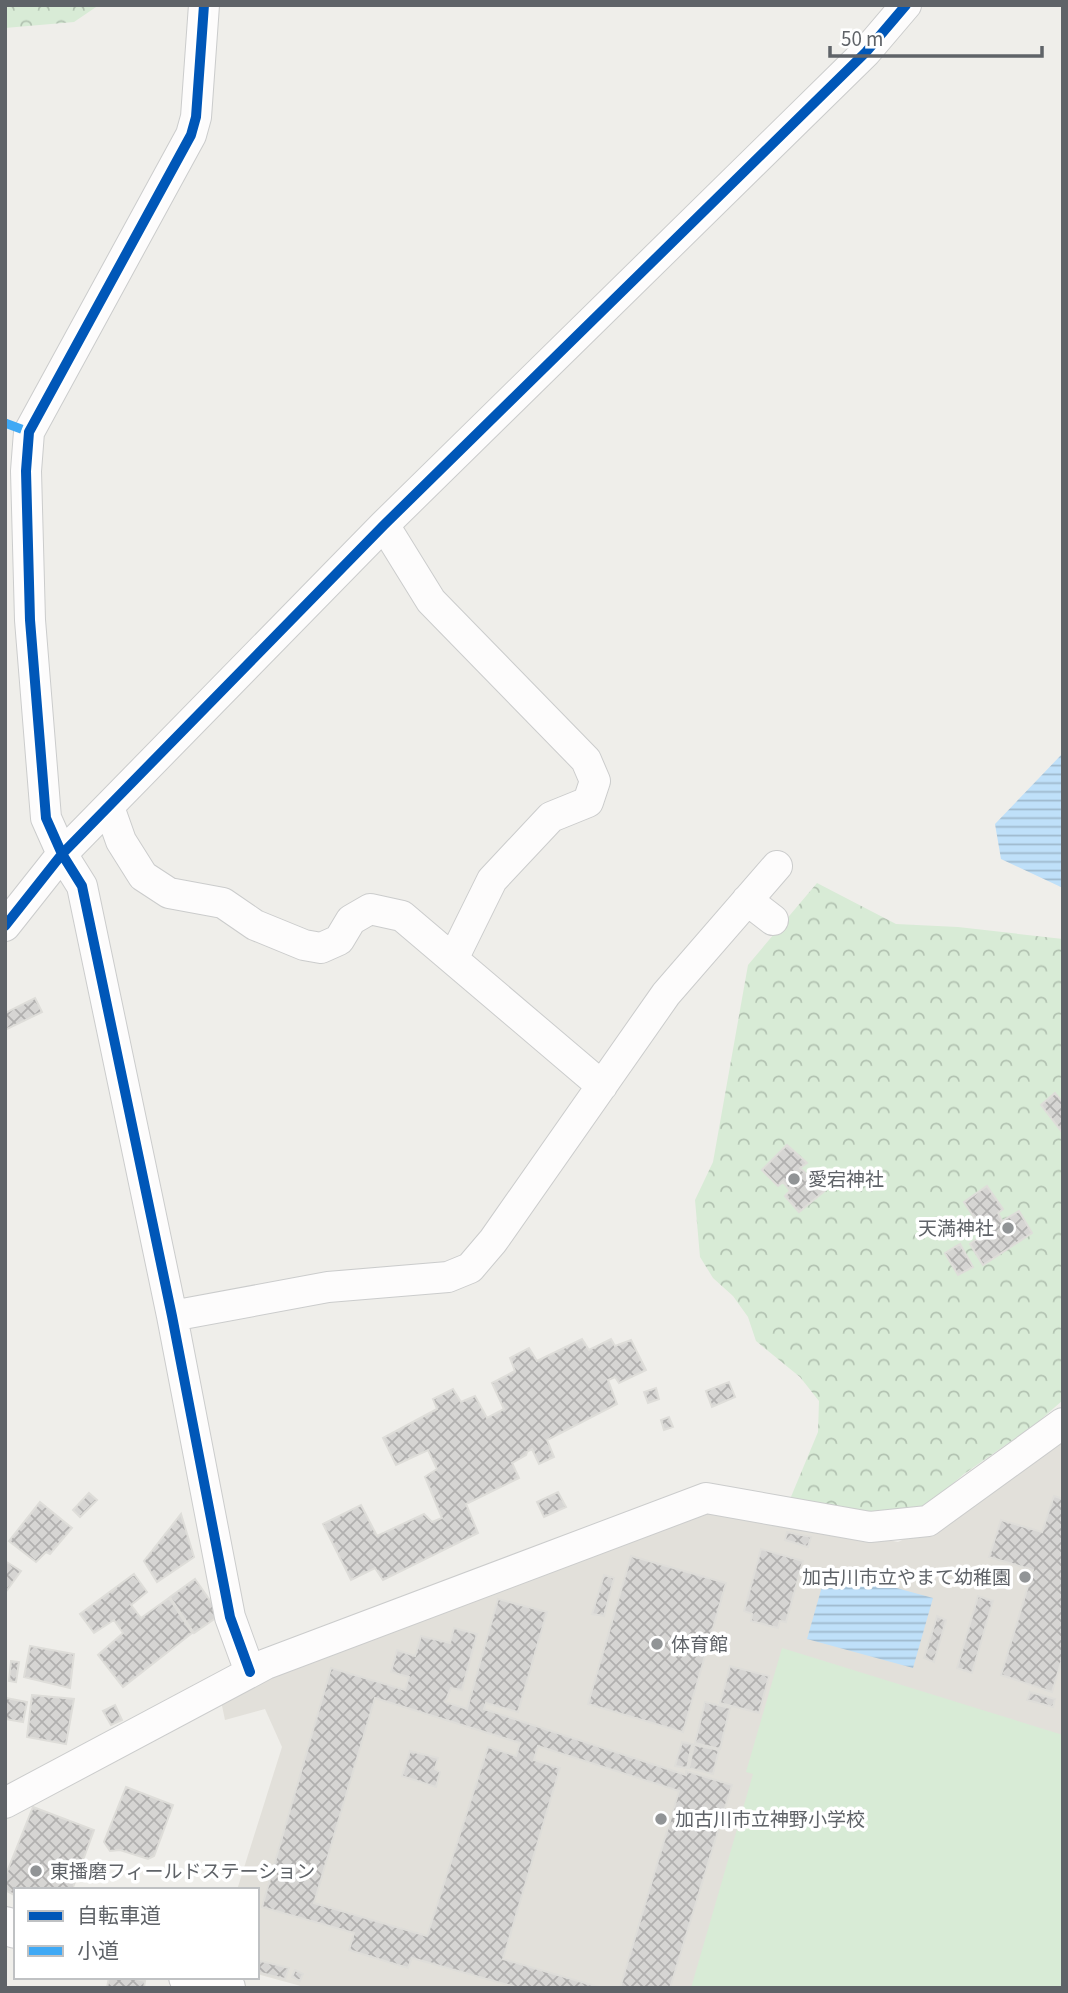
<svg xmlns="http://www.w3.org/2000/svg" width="1068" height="1993" viewBox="0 0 1068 1993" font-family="'Source Sans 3','Noto Sans JP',sans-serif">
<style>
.education{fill:#e2e0da}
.forest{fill:url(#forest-crowns)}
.pitch{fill:#d8ebd6}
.water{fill:url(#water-rules)}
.building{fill:url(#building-cross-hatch);stroke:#deddd9;stroke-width:2;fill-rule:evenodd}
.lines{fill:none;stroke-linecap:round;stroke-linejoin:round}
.minor-casing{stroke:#cbcccc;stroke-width:32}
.secondary-casing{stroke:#cacacb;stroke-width:40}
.minor{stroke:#fdfcfc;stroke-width:30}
.secondary{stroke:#fdfcfc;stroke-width:38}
.quiet{stroke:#3fa9f5;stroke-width:9;stroke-dasharray:18 9;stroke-linecap:butt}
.cycleway-casing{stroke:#fff;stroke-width:15}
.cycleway{stroke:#0057b8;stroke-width:10}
.poi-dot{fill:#919496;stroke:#fff;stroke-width:2.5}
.labels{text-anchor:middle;stroke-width:7;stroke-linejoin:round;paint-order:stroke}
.poi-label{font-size:19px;fill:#5f6368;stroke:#fff;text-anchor:start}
</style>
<defs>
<pattern id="forest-crowns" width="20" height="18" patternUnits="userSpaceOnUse" patternTransform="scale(1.75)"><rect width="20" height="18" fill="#d8ebd6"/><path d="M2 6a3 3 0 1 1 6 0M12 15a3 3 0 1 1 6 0" fill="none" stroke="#b2c2b1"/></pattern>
<pattern id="water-rules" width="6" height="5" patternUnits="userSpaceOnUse" patternTransform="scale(1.75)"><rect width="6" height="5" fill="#bfe0f9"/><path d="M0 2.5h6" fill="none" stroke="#9eb9cd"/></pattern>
<pattern id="building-cross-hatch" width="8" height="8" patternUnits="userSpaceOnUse" patternTransform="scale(1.75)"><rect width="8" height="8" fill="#d6d5d3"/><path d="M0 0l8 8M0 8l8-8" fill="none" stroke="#b1b0af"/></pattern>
</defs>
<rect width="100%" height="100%" fill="#efeeea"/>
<path class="education" d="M 1063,1439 L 1063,1988 L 308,1988 L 257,1974 L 257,1890 L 237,1890 L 282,1747 L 265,1709 L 225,1720 L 220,1696 L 688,1514 L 730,1509 L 898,1542 L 929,1527 Z"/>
<path class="forest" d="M 5,5 L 99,5 L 74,22 L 5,28 Z
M 817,883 L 896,924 L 958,927 L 1063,939 L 1063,1400 L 1037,1423 L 964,1474 L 910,1520 L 788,1504 L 818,1432 L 819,1401 L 800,1377 L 756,1341 L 748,1317 L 733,1296 L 713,1278 L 700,1257 L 695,1200 L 713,1162 L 748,965 Z"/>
<path class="pitch" d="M 782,1648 L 1063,1735 L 1063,1988 L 691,1988 L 753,1774 L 746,1772 Z"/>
<path class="water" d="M 1063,753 L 1063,888 L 1001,859 L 995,824 Z
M 827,1569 L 933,1598 L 913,1668 L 807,1639 Z"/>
<path class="building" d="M 35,998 L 42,1012 L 5,1030 L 5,1013 Z
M 1055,1093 L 1063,1103 L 1062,1132 L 1041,1105 Z
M 787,1145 L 807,1163 L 800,1168 L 810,1177 L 813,1174 L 827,1189 L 799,1212 L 785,1196 L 790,1191 L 783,1182 L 778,1186 L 762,1170 Z
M 987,1186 L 1003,1209 L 998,1213 L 1002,1221 L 1019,1211 L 1032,1233 L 983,1265 L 970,1244 L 989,1230 L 984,1223 L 979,1225 L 964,1202 Z
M 960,1244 L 973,1267 L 958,1275 L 945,1253 Z
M 582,1339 L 589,1350 L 611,1339 L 615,1346 L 631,1340 L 646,1370 L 619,1383 L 615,1377 L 608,1380 L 617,1404 L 547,1440 L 554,1457 L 539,1464 L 532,1449 L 527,1452 L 526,1455 L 512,1463 L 519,1478 L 466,1504 L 478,1533 L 383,1580 L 375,1568 L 351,1580 L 323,1524 L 361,1505 L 377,1536 L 424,1514 L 432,1522 L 442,1518 L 425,1477 L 437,1469 L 428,1450 L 396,1465 L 383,1438 L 437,1409 L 433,1399 L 453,1389 L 461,1402 L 475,1396 L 487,1418 L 504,1409 L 492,1383 L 515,1371 L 510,1358 L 529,1348 L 537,1361 Z
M 729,1382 L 735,1397 L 712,1407 L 706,1391 Z
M 656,1388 L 659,1399 L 648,1403 L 644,1392 Z
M 669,1417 L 673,1427 L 664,1430 L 661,1420 Z
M 558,1492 L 566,1507 L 544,1517 L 537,1502 Z
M 89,1493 L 97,1500 L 80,1517 L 73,1510 Z
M 1054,1496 L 1063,1499 L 1063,1656 L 1052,1692 L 1001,1675 L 1033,1570 L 989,1557 L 1001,1520 L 1042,1532 Z
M 40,1502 L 72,1528 L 50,1554 L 46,1552 L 36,1562 L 9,1541 Z
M 181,1514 L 194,1557 L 157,1582 L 144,1561 Z
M 787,1532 L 811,1537 L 808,1547 L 785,1540 Z
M 761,1549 L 803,1561 L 786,1622 L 780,1621 L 778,1628 L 751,1621 L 752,1614 L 744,1611 Z
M 631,1556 L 726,1583 L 683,1732 L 588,1704 Z
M 5,1561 L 21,1571 L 5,1593 Z
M 134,1574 L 147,1592 L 131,1605 L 141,1618 L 169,1598 L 192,1633 L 123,1687 L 98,1655 L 123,1633 L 114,1620 L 94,1633 L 80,1614 Z
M 604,1575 L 614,1578 L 604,1616 L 592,1614 Z
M 195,1579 L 220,1615 L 194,1633 L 170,1597 Z
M 978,1596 L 993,1601 L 972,1673 L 957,1668 Z
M 498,1599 L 547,1612 L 518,1712 L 486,1703 L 484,1709 L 686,1775 L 686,1771 L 732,1785 L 670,1988 L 620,1988 L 679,1791 L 538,1746 L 534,1760 L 560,1768 L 503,1959 L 602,1988 L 519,1988 L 412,1958 L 408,1968 L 349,1950 L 354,1933 L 262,1907 L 331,1668 L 405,1690 L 409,1677 L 391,1672 L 397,1650 L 415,1656 L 421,1636 L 450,1643 L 454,1628 L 477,1634 L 462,1690 L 451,1688 L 445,1702 L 467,1709 ZM 375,1698 L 520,1743 L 516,1756 L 488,1747 L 427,1936 L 314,1903 Z
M 937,1616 L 946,1620 L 934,1662 L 924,1658 Z
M 30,1646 L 74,1654 L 70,1688 L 24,1677 Z
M 11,1661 L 19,1662 L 16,1682 L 9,1681 Z
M 730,1666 L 769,1676 L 759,1713 L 720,1703 Z
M 1030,1692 L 1055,1699 L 1053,1707 L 1027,1700 Z
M 32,1695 L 74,1699 L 66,1744 L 27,1737 Z
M 6,1698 L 27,1702 L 23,1722 L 5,1719 Z
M 705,1702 L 730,1708 L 720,1749 L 695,1743 Z
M 115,1705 L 122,1720 L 111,1725 L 103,1711 Z
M 682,1742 L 692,1744 L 687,1768 L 675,1766 Z
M 694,1745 L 719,1750 L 713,1774 L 689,1768 Z
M 410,1751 L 438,1758 L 435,1769 L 440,1772 L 436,1787 L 402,1776 Z
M 126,1787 L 173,1805 L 154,1856 L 148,1859 L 120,1850 L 110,1851 L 104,1842 Z
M 33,1807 L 94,1830 L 72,1890 L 16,1890 L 16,1896 L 5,1890 L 5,1877 Z
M 257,1960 L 289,1968 L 285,1979 L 257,1972 Z
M 295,1970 L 303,1974 L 300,1981 L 292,1977 Z
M 109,1977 L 128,1977 L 145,1981 L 144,1988 L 107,1988 Z"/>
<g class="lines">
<g class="minor-casing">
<path id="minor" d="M 204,5 L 196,117 L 191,135 L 29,432 L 26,471 L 30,620 L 46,818 L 62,854 L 82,886 L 172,1316 L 230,1617 L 250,1672
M 384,525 L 431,601 L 586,760 L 595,781 L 588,802 L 551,817 L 492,880 L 453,959
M 109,807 L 121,841 L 143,876 L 169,893 L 223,903 L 255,925 L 304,945 L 321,948 L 339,940 L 351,920 L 370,909 L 402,916 L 602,1086
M 747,900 L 773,920
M 5,926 L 62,854 L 384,525 L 866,52 L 906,5
M 172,1316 L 328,1287 L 448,1277 L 470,1268 L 493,1241 L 666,994 L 777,866
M 5,1803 L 266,1664 L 706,1498 L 870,1527 L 928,1521 L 1063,1423"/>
</g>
<g class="secondary-casing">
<path id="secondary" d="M 5,1926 L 16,1929
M 188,1977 L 226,1988"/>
</g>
<use href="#minor" class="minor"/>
<use href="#secondary" class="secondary"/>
<path class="quiet" d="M 5,423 L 29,432"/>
<g class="cycleway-casing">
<path id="cycleway" d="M 204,5 L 196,117 L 191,135 L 29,432 L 26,471 L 30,620 L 46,818 L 62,854 L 82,886 L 172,1316 L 230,1617 L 250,1672
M 5,926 L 62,854 L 384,525 L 866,52 L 906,5"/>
</g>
<use href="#cycleway" class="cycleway"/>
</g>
<g class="poi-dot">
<circle cx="794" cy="1179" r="7"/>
<circle cx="1008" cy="1228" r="7"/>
<circle cx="1025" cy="1577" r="7"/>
<circle cx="657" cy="1644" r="7"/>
<circle cx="661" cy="1819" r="7"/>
<circle cx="36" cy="1871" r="7"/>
</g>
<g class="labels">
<g class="poi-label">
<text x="808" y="1186">愛宕神社</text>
<text x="994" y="1235" text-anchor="end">天満神社</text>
<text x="1011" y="1584" text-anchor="end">加古川市立やまて幼稚園</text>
<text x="671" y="1651">体育館</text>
<text x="675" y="1826">加古川市立神野小学校</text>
<text x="50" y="1878">東播磨フィールドステーション</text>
</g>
</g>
<rect width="1068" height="1993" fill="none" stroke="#5f6368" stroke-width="14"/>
<rect x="14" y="1888" width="245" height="91" fill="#ffffff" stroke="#bfc1c3" stroke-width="2"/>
<rect x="28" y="1911" width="35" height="10" fill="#0057b8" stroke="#bfc1c3" stroke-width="2"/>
<text x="77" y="1923" font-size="21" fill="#5f6368">自転車道</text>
<rect x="28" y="1946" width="35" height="10" fill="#3fa9f5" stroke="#bfc1c3" stroke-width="2"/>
<text x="77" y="1958" font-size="21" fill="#5f6368">小道</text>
<path d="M830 46v10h212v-10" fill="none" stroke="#5f6368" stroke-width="3.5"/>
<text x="841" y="46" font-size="21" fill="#5f6368" stroke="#ffffff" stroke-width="5" paint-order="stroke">50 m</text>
</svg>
